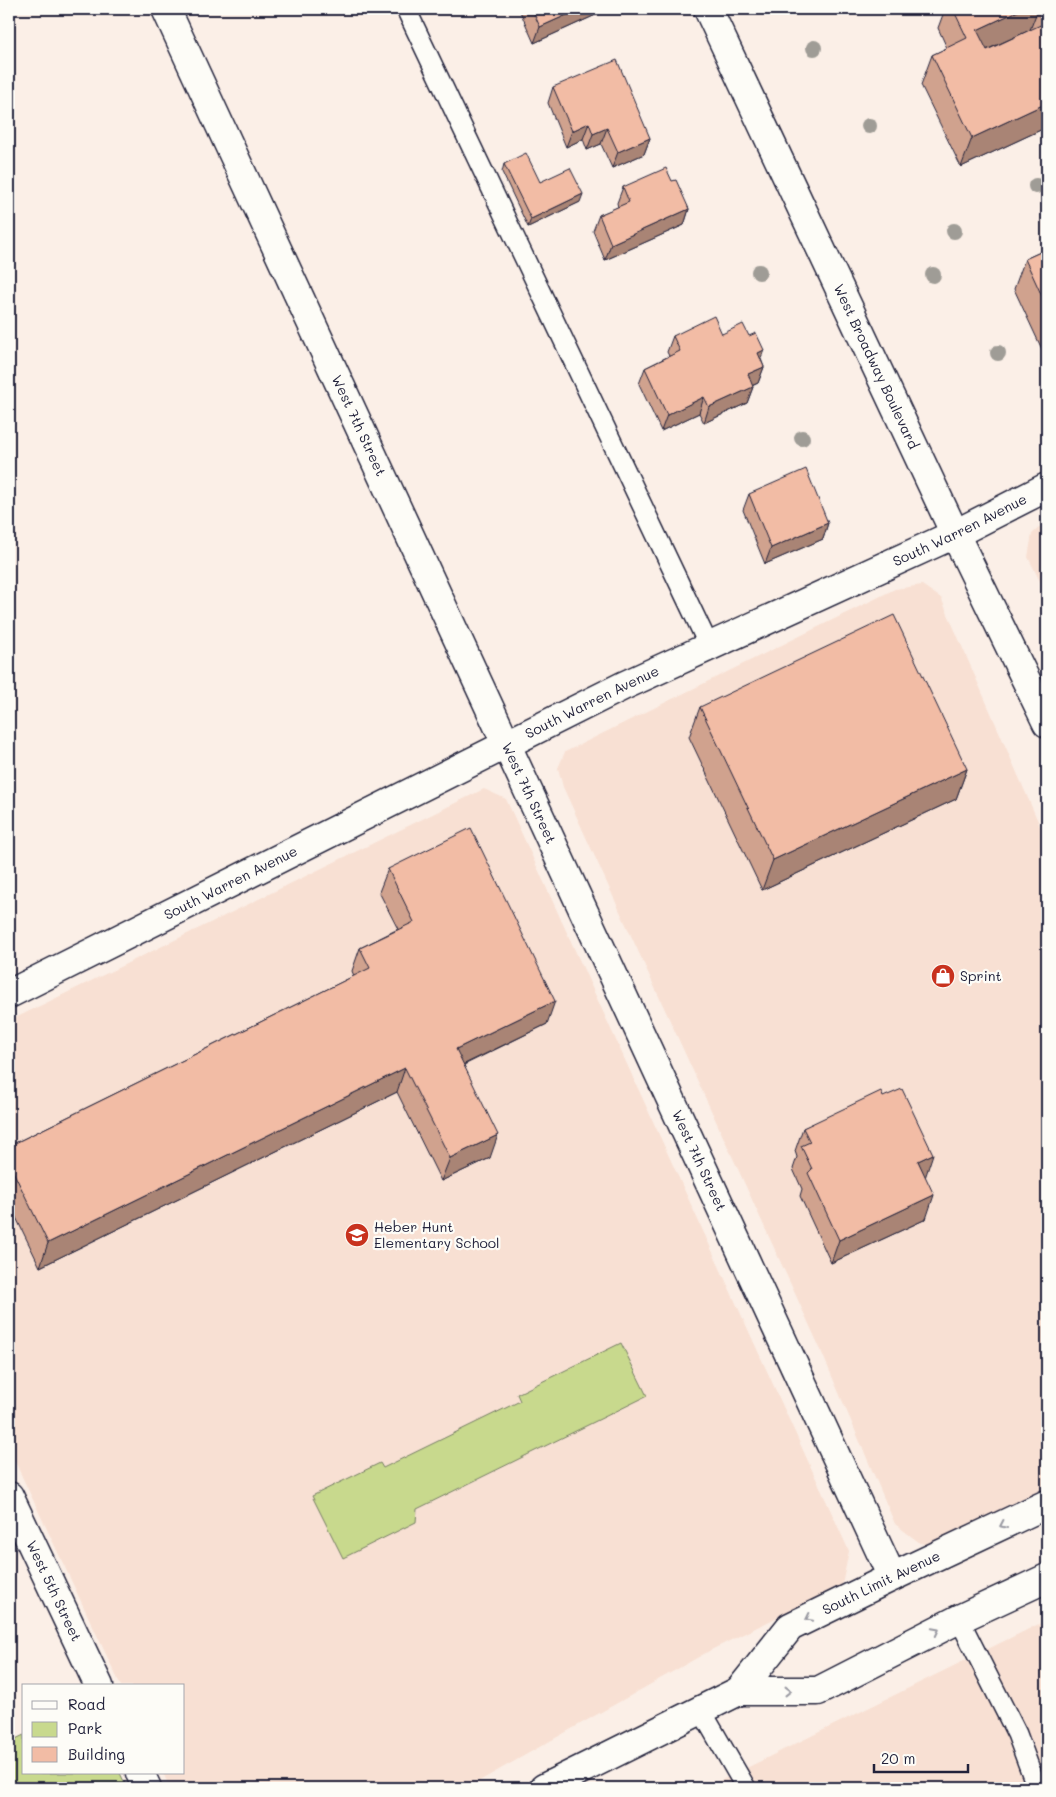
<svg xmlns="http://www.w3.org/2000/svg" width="1056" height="1797" viewBox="0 0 1056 1797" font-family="Mali,sans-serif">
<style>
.built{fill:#f8e0d3}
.green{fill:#c8d98d;stroke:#757e64}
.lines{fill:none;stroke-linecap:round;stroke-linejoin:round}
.service-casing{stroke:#22223b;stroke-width:22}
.minor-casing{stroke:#22223b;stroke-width:31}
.trunk-casing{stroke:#22223b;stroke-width:31}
.service{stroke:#fdfcf7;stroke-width:19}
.minor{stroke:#fdfcf7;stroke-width:28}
.trunk{stroke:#fdfcf7;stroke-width:28}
.tree{fill:#9f9c96}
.wall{fill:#d0a28e;stroke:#22223b}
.shaded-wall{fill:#a98474;stroke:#22223b}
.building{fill:#f2bca5;stroke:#22223b}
.oneway{stroke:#9a9aa2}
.labels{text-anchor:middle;stroke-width:4.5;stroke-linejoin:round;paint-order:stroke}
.street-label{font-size:14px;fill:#22223b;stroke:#fdfcf7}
.poi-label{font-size:14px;fill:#22223b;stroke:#fdfcf7;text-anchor:start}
</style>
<rect width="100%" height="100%" fill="#fbefe7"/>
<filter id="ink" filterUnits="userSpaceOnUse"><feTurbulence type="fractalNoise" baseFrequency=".02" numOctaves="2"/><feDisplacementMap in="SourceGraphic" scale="10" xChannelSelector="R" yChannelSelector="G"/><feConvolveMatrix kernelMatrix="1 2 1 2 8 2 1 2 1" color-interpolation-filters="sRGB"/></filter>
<g filter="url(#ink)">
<path class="built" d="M 1047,521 L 1047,595 L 1028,557 L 1032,534 Z
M 922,585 L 941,598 L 1047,842 L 1047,1497 L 943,1547 L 920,1543 L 895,1524 L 819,1346 L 563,787 L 558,768 L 565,752 L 895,589 Z
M 484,789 L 506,799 L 849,1551 L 842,1585 L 711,1650 L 467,1788 L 170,1788 L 163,1773 L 184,1773 L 184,1686 L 121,1686 L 9,1449 L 9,1021 Z
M 1047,1620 L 1047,1788 L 703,1788 L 720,1781 Z"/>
<path class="green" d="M 621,1343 L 647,1396 L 417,1509 L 416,1522 L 343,1558 L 312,1496 L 380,1463 L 383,1468 L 520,1401 L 517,1394 Z
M 24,1735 L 24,1773 L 120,1773 L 127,1788 L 9,1788 L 9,1742 Z"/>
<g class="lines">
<g class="service-casing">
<path id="service" d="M 406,9 L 709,646
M 959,1619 L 1017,1734 L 1037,1788
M 701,1710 L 746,1788"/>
</g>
<g class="minor-casing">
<g id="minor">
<path id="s1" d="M 166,9 L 892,1577"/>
<path id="s2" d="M 9,994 L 623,686 L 955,534 L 1047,487"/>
<path id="s3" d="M 9,1496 L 99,1686"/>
<path d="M 140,1773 L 147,1788"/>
</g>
</g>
<g class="trunk-casing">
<g id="trunk">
<path id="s4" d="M 708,9 L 955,534 L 1047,723"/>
<path d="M 739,1691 L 818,1691 L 959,1619 L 1047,1578"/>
<path id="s5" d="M 544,1788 L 739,1691 L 790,1627 L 892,1577 L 1047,1504"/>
</g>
</g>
<use href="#service" class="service"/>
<use href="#minor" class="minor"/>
<use href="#trunk" class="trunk"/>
</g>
<g class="tree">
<circle cx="814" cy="48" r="8"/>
<circle cx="869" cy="126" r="8"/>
<circle cx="1036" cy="186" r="8"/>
<circle cx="954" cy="231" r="8"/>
<circle cx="759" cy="272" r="8"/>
<circle cx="933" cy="275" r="8"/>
<circle cx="998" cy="353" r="8"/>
<circle cx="802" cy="438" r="8"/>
</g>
<path class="wall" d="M 519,9 L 602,9 L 600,13 L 534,43 Z
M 945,9 L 1047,9 L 1047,127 L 961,167 L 921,85 L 932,55 L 947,48 L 938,28 Z
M 553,87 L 650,138 L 644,154 L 612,168 L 601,144 L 587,150 L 583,139 L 566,147 L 548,103 Z
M 504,164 L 580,202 L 528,227 L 502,172 Z
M 672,181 L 689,209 L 684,225 L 605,260 L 593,231 L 599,215 L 618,207 L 617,203 L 623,187 Z
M 1047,249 L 1047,360 L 1014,289 L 1025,259 Z
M 722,334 L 761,359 L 764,367 L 758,383 L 752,386 L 753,387 L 747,403 L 704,423 L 699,413 L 661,431 L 639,384 L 645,368 L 669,356 L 667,352 L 673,336 Z
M 749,494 L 828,523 L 823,539 L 765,564 L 743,510 Z
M 700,707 L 967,769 L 956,799 L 762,890 L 689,737 Z
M 388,869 L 547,1024 L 464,1065 L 490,1158 L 441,1181 L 397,1092 L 40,1267 L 9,1203 L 9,1146 L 354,976 L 352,971 L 360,948 L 398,929 L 379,892 Z
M 883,1097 L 925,1177 L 926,1219 L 831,1263 L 800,1196 L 802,1189 L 793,1169 L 797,1157 L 795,1151 L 803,1128 Z"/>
<path class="shaded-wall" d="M 580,9 L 602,9 L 600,13 L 534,43 L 540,27 Z
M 1022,9 L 1038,9 L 1030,30 L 966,59 L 977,30 Z
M 1047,103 L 1047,127 L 961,167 L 972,138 Z
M 589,123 L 583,139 L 566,147 L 572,131 Z
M 607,128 L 601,144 L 587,150 L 593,134 Z
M 650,138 L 644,154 L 612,168 L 618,152 Z
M 583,194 L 580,202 L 528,227 L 531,219 Z
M 689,209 L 684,225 L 605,260 L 611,244 Z
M 764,350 L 758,366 L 758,353 Z
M 764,367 L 758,383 L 742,390 L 748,374 Z
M 753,387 L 747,403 L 704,423 L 709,407 Z
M 704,397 L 699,413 L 661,431 L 667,415 Z
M 828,523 L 823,539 L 765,564 L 771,548 Z
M 967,769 L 956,799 L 762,890 L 773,860 Z
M 555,1001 L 547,1024 L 448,1072 L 456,1049 Z
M 405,1068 L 397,1092 L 40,1267 L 48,1243 Z
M 498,1135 L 490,1158 L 441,1181 L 450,1158 Z
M 933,1154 L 925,1178 L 918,1161 Z
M 934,1195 L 926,1219 L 831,1263 L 839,1240 Z"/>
<path class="building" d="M 532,9 L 580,9 L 540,27 Z
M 953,9 L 1022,9 L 977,30 L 987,50 L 1047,22 L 1047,103 L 972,138 L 932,55 L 967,38 Z
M 617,60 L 650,138 L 618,152 L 607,128 L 593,134 L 589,123 L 572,131 L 553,87 Z
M 526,153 L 540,182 L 570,168 L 583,194 L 531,219 L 504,164 Z
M 666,168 L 672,181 L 676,180 L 689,209 L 611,244 L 599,215 L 629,202 L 623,187 Z
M 1047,249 L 1047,307 L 1025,259 Z
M 714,316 L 722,334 L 743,324 L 749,336 L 756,333 L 764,350 L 758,353 L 764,367 L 748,374 L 753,387 L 709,407 L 704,397 L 667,415 L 645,368 L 680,351 L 673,336 Z
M 806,469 L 828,523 L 771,548 L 749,494 Z
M 894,615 L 967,769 L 773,860 L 700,707 Z
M 471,828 L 555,1001 L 456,1049 L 498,1135 L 450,1158 L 405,1068 L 48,1243 L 9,1163 L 9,1146 L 370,968 L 360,948 L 414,922 L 388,869 Z
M 902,1089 L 933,1154 L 918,1161 L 934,1195 L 839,1240 L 808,1173 L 812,1169 L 801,1146 L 810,1142 L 803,1128 L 881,1091 L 883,1097 Z"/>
<defs><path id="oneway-chevron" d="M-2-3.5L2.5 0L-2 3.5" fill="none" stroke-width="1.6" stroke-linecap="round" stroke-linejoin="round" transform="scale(1.25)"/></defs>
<g class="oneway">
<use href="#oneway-chevron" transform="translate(1003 1525) rotate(155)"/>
<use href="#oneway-chevron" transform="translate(809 1618) rotate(154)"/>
<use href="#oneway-chevron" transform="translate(936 1631) rotate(-27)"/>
<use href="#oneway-chevron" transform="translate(788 1691)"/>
</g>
</g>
<defs>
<g id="shop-disc" transform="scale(1.25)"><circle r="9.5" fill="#c8321e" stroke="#fdfcf7"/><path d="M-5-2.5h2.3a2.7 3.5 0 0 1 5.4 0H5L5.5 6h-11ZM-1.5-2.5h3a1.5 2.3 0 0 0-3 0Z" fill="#fff"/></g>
<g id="school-disc" transform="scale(1.25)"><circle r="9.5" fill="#c8321e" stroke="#fdfcf7"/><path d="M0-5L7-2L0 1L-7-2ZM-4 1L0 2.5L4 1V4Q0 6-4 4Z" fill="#fff"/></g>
</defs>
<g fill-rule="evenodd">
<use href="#shop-disc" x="943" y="976"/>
<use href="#school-disc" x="357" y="1235"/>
</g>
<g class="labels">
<g class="street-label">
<text dy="5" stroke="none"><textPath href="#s4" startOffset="395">West Broadway Boulevard</textPath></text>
<text dy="5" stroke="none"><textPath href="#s1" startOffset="459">West 7th Street</textPath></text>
<text dy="5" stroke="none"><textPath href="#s2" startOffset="1058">South Warren Avenue</textPath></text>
<text dy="5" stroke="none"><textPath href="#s2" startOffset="652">South Warren Avenue</textPath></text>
<text dy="5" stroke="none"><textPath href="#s1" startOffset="864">West 7th Street</textPath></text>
<text dy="5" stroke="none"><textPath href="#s2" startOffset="248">South Warren Avenue</textPath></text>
<text dy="5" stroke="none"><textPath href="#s1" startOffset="1269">West 7th Street</textPath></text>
<text dy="5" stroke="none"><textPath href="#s5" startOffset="401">South Limit Avenue</textPath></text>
<text dy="5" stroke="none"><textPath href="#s3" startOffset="105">West 5th Street</textPath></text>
</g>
<g class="poi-label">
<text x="960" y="981">Sprint</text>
<text x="374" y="1232">Heber Hunt<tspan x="374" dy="16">Elementary School</tspan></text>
</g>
</g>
<rect width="1056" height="1797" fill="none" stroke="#fdfcf7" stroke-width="30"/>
<rect x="15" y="15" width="1026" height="1767" fill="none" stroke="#22223b" stroke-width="2" filter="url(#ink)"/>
<rect x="22" y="1684" width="162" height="90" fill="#fdfcf7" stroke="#a5a5ac"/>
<rect x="32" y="1701" width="25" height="8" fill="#fdfcf7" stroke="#a5a5ac"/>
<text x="68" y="1710" font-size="15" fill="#22223b">Road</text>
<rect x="32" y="1722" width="25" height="15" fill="#c8d98d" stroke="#a5a5ac"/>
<text x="68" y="1734" font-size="15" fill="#22223b">Park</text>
<rect x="32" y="1747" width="25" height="15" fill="#f2bca5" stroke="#a5a5ac"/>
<text x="68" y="1760" font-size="15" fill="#22223b">Building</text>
<path d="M874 1764v8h94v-8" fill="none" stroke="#22223b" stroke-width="2.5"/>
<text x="881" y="1764" font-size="15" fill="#22223b" stroke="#fdfcf7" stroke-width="4" paint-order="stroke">20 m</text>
</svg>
